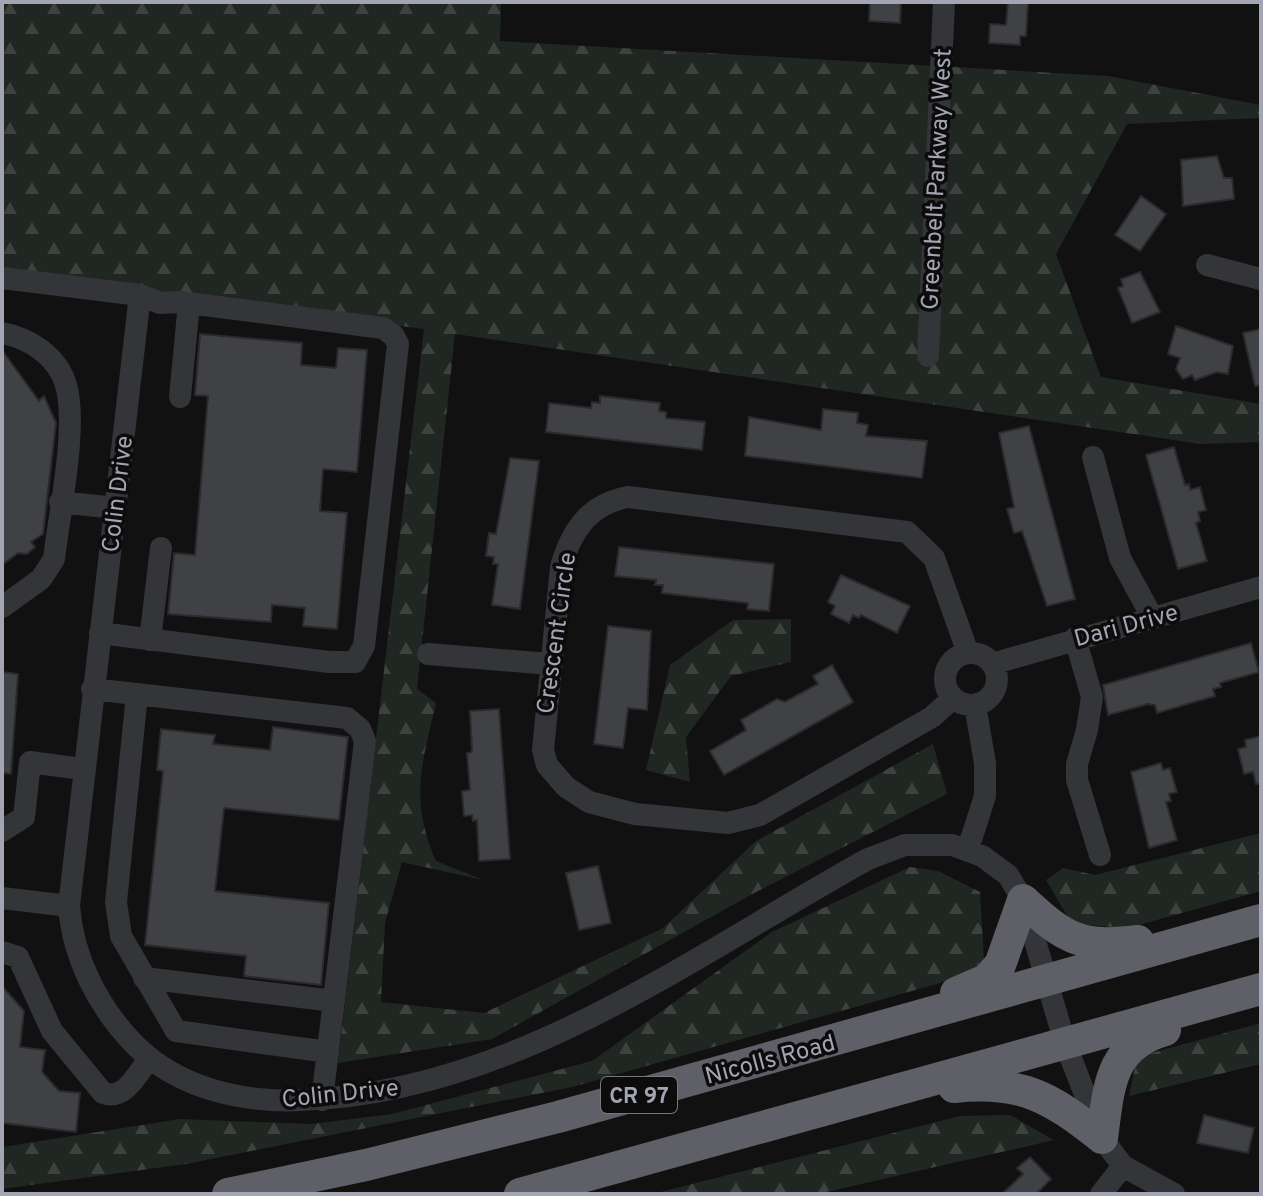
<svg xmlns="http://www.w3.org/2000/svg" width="1263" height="1196" viewBox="0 0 1263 1196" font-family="Overpass,sans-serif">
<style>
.forest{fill:url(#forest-firs)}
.building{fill:#404145;stroke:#2b2b2e;stroke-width:2}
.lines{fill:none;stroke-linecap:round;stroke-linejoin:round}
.minor{stroke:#343539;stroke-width:22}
.highway{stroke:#5f6067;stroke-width:32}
.labels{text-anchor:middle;stroke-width:7;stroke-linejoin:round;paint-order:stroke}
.shield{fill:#0c0c0d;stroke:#767880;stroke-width:2}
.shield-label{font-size:22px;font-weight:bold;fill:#a3a6b2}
.street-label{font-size:24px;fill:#a3a6b2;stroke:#0c0c0d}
</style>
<defs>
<pattern id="forest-firs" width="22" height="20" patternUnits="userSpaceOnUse" patternTransform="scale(2)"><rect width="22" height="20" fill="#202621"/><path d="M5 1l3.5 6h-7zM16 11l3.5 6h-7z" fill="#3d423f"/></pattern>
</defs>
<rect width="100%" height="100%" fill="#111112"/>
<path class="forest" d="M 2,2 L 501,2 L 500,41 L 1108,76 L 1261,105 L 1261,118 L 1127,124 L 1056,254 L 1101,377 L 1261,404 L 1261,442 L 1201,444 L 455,334 L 417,689 L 436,703 C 422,765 409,799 436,861 L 483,880 L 402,862 L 385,923 L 381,1002 L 484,1013 L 663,928 L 756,841 L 933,744 L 947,794 L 756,892 L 492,1039 L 338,1063 L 424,329 L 2,276 Z
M 791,619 L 791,662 L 731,676 L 686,737 L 690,782 L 646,770 L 670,665 L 733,620 Z
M 1261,833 L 1261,891 L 1128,928 L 1072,924 L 1046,880 L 1063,868 L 1095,875 Z
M 910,867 L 938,871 L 980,892 L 984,959 L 965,976 L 572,1087 L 186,1164 L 2,1189 L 2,1147 L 180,1119 L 311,1124 L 392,1114 L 592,1061 L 772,932 Z
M 1261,1023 L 1261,1064 L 1129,1096 L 1137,1057 Z
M 1010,1115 L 1054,1140 L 817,1194 L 653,1194 L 960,1116 Z"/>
<path class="building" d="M 870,2 L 901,2 L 900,23 L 869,21 Z
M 1008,2 L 1028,2 L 1026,36 L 1020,36 L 1020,45 L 989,43 L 990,24 L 1006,25 Z
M 1217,156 L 1224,178 L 1232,178 L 1234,199 L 1183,206 L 1181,160 Z
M 1141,196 L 1166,214 L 1140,251 L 1115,235 Z
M 1140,272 L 1160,312 L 1132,323 L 1118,288 L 1123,286 L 1121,279 Z
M 1176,326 L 1233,346 L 1228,374 L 1217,372 L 1195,380 L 1192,375 L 1183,379 L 1176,369 L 1180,358 L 1168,354 Z
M 1261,329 L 1261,385 L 1255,386 L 1243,333 Z
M 200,334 L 302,343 L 301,365 L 336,368 L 338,348 L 367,350 L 357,472 L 323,469 L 320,511 L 347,513 L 337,629 L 303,626 L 305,608 L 272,605 L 271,622 L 168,614 L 174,553 L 195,555 L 208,396 L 195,395 Z
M 2,350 L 39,401 L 44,396 L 56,423 L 43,534 L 31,542 L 35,547 L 27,554 L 18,553 L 2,565 Z
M 600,396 L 660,403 L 659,411 L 666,412 L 666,418 L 705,422 L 702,450 L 546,432 L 549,403 L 591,408 L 592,402 L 600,403 Z
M 823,409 L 858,413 L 857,423 L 868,425 L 866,436 L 927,441 L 922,478 L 745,456 L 749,417 L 821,430 Z
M 1029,426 L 1075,599 L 1047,606 L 1022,531 L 1014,533 L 1007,509 L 1014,507 L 999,433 Z
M 1174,447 L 1185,485 L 1189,484 L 1190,490 L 1200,487 L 1206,510 L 1198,512 L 1200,521 L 1196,523 L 1207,561 L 1178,569 L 1146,455 Z
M 510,458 L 539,461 L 520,609 L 492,605 L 498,564 L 493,564 L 494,557 L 486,556 L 489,533 L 496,534 Z
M 619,547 L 774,564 L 769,611 L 747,609 L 748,603 L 662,593 L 663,585 L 655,585 L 656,580 L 615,576 Z
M 841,575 L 910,606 L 897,633 L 861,615 L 859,618 L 853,615 L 849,623 L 831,614 L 835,606 L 828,602 Z
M 608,626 L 651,631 L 647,710 L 628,708 L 623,748 L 594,744 Z
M 1251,643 L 1259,672 L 1220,683 L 1221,687 L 1213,689 L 1215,696 L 1157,713 L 1155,705 L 1148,704 L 1108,715 L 1103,685 Z
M 832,665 L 853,702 L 724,775 L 710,751 L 746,730 L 741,720 L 777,699 L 785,702 L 818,684 L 813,676 Z
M 2,672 L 18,674 L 11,774 L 2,773 Z
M 499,709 L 510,859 L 479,861 L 477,820 L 473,821 L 472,815 L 464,816 L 462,791 L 470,790 L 467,753 L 472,752 L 470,711 Z
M 273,727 L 348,737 L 339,820 L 224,808 L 215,891 L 329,903 L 321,985 L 244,976 L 246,956 L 145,945 L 163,771 L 157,770 L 161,729 L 215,735 L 213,744 L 270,750 Z
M 1261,736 L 1261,783 L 1256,784 L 1253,772 L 1244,774 L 1238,749 L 1246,747 L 1245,740 Z
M 1161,763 L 1163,770 L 1170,768 L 1177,792 L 1169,794 L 1171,801 L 1166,802 L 1177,840 L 1149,848 L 1131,772 Z
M 598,866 L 611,923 L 579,930 L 566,873 Z
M 2,986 L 24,1011 L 20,1047 L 45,1050 L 42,1072 L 59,1091 L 80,1093 L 76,1132 L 2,1123 Z
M 1204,1115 L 1254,1128 L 1248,1153 L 1197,1143 Z
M 1030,1157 L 1051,1179 L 1036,1194 L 1002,1194 L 1023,1174 L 1017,1168 Z"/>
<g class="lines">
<path class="minor" d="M 1207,265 L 1261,279
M 2,278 L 140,295 L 160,303 L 180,302 L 383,328 L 394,336 L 398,344 L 364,646 L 355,662 L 329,662 L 100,633
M 140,295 L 69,906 C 73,958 98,1007 135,1045 C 178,1088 242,1103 302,1100 C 514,1092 689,958 868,859 L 905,845 L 952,845 L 982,856 L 1008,875 L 1023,900 L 1065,1043 L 1102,1138 L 1123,1166 L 1174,1194
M 2,333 C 30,338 58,357 66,385 C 78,426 59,515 54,559 L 41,579 L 2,607
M 928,356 L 944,2
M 180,397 L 189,303
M 1093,457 L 1120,558 L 1152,617
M 60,502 L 115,508
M 1075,638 L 1092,697 L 1087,730 L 1077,764 L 1077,780 L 1100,855
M 150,640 L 161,548
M945 679a26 26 0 1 1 52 0a26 26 0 1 1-52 0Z
M 428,654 L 550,664
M 992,664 L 1261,587
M 92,689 L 347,718 L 360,729 L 365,741 L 322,1100
M 137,694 L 116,902 L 121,936 L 176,1031 L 328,1052
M 953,698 L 932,717 L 760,815 L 728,823 L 635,814 L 589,802 L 566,787 L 547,765 L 543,750 L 561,567 C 571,531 589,504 628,497 L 907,532 L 934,558 L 968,653
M 2,831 L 24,817 L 30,762 L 82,769
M 968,849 L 985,796 L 985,763 L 975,705
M 2,898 L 69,906
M 2,952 L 18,957 L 52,1031 L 103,1093 C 125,1101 137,1074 149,1059
M 144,978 L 334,1001
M 1101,1194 L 1123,1166"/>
<path class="highway" d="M 956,993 L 986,980 L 1000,965 L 1023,900 C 1065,939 1080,948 1138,941
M 954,1087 C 1022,1080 1050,1097 1102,1138
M 1102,1138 C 1109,1087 1109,1046 1165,1030
M 228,1194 L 366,1165 L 558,1117 L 1261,920
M 520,1194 L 1261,989"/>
</g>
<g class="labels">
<rect class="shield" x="601" y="1077" width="76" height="36" rx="6"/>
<g class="shield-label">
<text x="639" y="1103">CR 97</text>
</g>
<g class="street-label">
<text transform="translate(936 179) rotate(-87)" y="8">Greenbelt Parkway West</text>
<text transform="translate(117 494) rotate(-83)" y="8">Colin Drive</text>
<text transform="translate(1126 625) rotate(-15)" y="8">Dari Drive</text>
<text transform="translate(556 633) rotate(-82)" y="8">Crescent Circle</text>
<text transform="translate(770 1059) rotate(-15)" y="8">Nicolls Road</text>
<text transform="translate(340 1093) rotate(-6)" y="8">Colin Drive</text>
</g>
</g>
<rect width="1263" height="1196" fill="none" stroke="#a3a6b2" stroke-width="8"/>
</svg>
